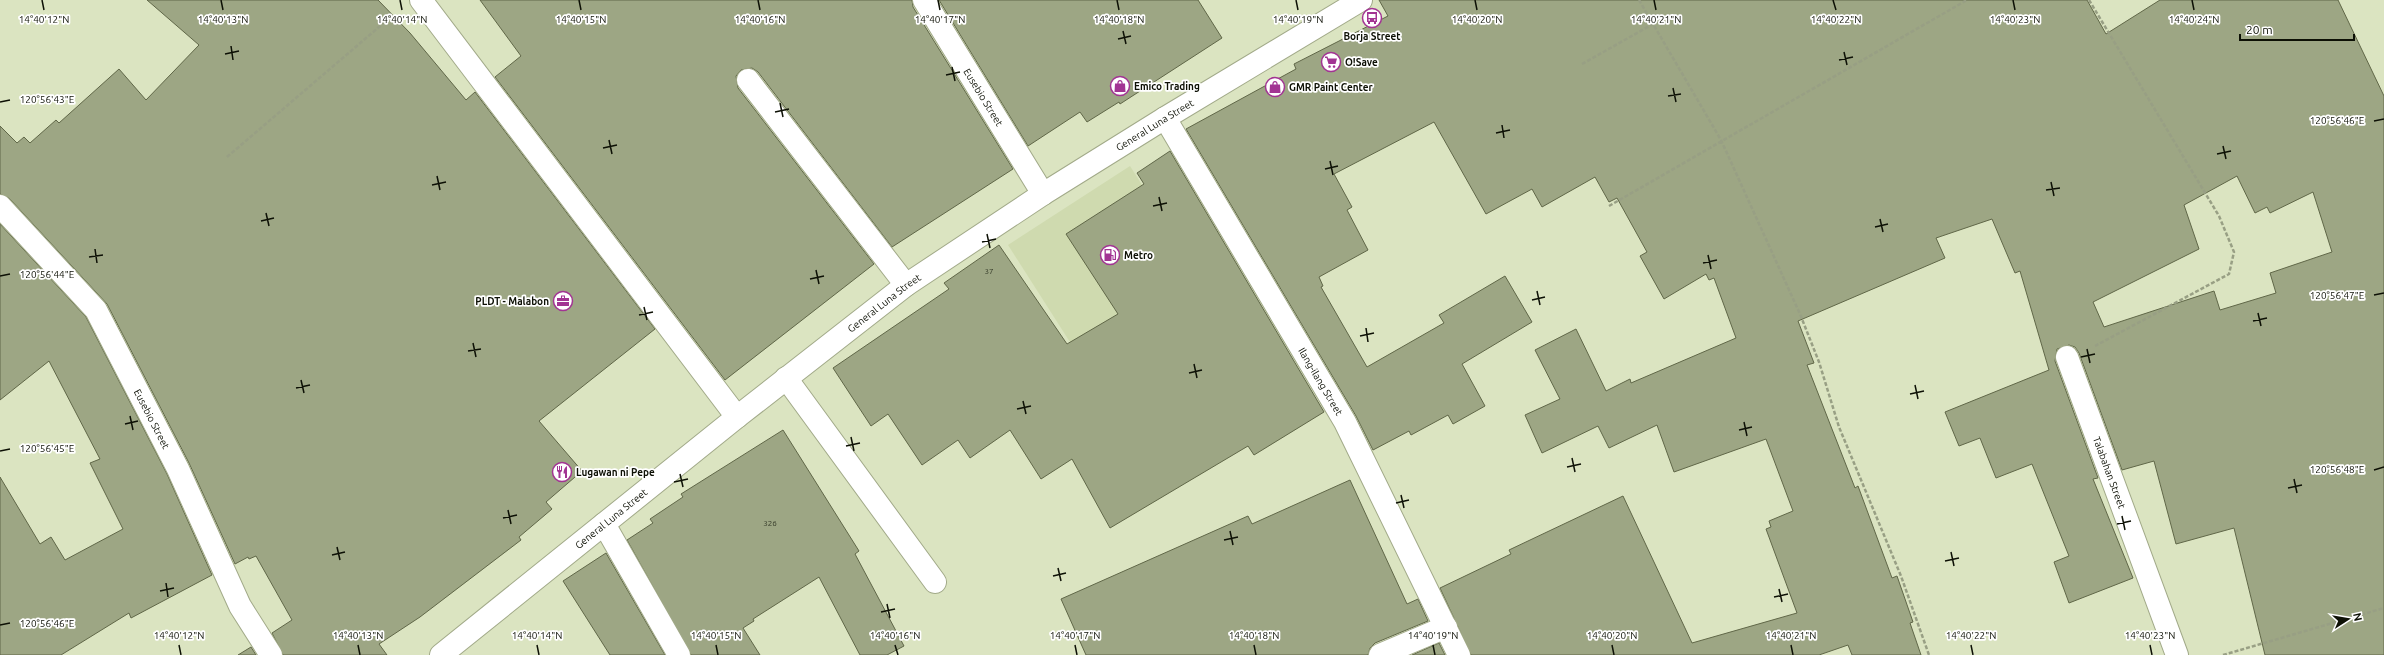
<svg xmlns="http://www.w3.org/2000/svg" width="2384" height="655" viewBox="0 0 2384 655" font-family="Ubuntu,sans-serif">
<style>
.built{fill:#cfdaaf}
.building{fill:#9da684;stroke:#606748;fill-rule:evenodd}
.lines{fill:none;stroke-linecap:round;stroke-linejoin:round}
.minor-casing{stroke:#a2aa89;stroke-width:24}
.major-casing{stroke:#a2aa89;stroke-width:24}
.path{stroke:#989f84;stroke-width:2.5;stroke-dasharray:4 2;stroke-linecap:butt}
.minor{stroke:#fff;stroke-width:22}
.major{stroke:#fff;stroke-width:22}
.ticks{fill:none;stroke:#0d1005;stroke-width:1.5}
.labels{text-anchor:middle;stroke-width:3.5;stroke-linejoin:round;paint-order:stroke}
.number-label{font-size:8px;fill:#313625}
.poi-label{font-size:10px;font-weight:bold;fill:#0d1005;stroke:#fff;text-anchor:start}
.street-label{font-size:10px;fill:#0d1005;stroke:#fff}
.ticks-label{font-size:10px;text-anchor:middle;fill:#0d1005;stroke:#fff;stroke-width:3.5;stroke-linejoin:round;paint-order:stroke}
</style>
<rect width="100%" height="100%" fill="#dbe4c1"/>
<path class="built" d="M 1130,166 L 1213,296 L 1091,375 L 1008,245 Z"/>
<path class="building" d="M 147,0 L 378,0 L 410,33 L 466,100 L 475,92 L 655,329 L 539,421 L 582,471 L 546,502 L 552,509 L 519,537 L 521,540 L 420,617 L 379,644 L 387,655 L 283,655 L 272,633 L 292,620 L 256,556 L 249,559 L 248,557 L 235,564 L 189,463 L 107,304 L 9,198 L 0,194 L 0,126 L 17,143 L 24,137 L 30,143 L 56,120 L 59,123 L 119,69 L 146,100 L 199,45 Z
M 480,0 L 912,0 L 913,7 L 1013,169 L 892,247 L 758,72 L 752,68 L 741,70 L 736,76 L 738,88 L 874,264 L 725,380 L 495,77 L 521,56 Z
M 939,0 L 1198,0 L 1222,38 L 1120,104 L 1119,102 L 1087,122 L 1080,112 L 1028,146 Z
M 1379,0 L 2087,0 L 2106,34 L 2160,0 L 2338,0 L 2384,96 L 2384,655 L 2265,655 L 2234,528 L 2176,544 L 2154,461 L 2122,470 L 2079,353 L 2075,347 L 2069,345 L 2057,349 L 2055,361 L 2098,478 L 2093,479 L 2133,578 L 2069,603 L 2054,562 L 2069,556 L 2032,464 L 1996,478 L 1980,438 L 1959,446 L 1945,412 L 2049,370 L 2020,271 L 2015,273 L 1992,219 L 1936,238 L 1945,258 L 1798,321 L 1814,363 L 1807,365 L 1855,488 L 1858,486 L 1892,578 L 1897,576 L 1913,622 L 1910,623 L 1921,655 L 1852,655 L 1848,645 L 1819,655 L 1471,655 L 1440,588 L 1511,554 L 1509,550 L 1623,496 L 1692,643 L 1797,613 L 1766,529 L 1771,527 L 1769,521 L 1793,511 L 1766,439 L 1674,472 L 1657,425 L 1609,448 L 1598,426 L 1542,453 L 1525,415 L 1560,399 L 1535,350 L 1576,329 L 1606,391 L 1630,379 L 1631,383 L 1736,338 L 1714,278 L 1709,280 L 1706,274 L 1664,299 L 1640,256 L 1647,252 L 1617,198 L 1609,202 L 1595,177 L 1542,207 L 1532,189 L 1486,214 L 1434,122 L 1334,174 L 1352,207 L 1347,210 L 1368,250 L 1319,277 L 1323,286 L 1321,287 L 1367,367 L 1444,323 L 1439,315 L 1505,276 L 1532,322 L 1462,364 L 1485,406 L 1453,424 L 1448,415 L 1411,435 L 1409,431 L 1373,450 L 1356,416 L 1186,129 L 1296,69 L 1294,64 L 1388,16 ZM 2237,176 L 2255,213 L 2267,207 L 2270,213 L 2313,192 L 2332,252 L 2270,273 L 2276,293 L 2220,310 L 2214,291 L 2104,327 L 2093,302 L 2199,249 L 2184,205 Z
M 1170,151 L 1324,412 L 1254,455 L 1248,446 L 1110,528 L 1072,459 L 1041,479 L 1010,430 L 970,458 L 958,440 L 922,465 L 888,414 L 871,426 L 833,368 L 949,289 L 944,283 L 999,245 L 1067,344 L 1118,314 L 1066,234 L 1144,184 L 1137,173 Z
M 0,224 L 86,317 L 167,474 L 212,575 L 131,618 L 129,613 L 61,655 L 0,655 L 0,477 L 40,544 L 51,537 L 65,560 L 123,529 L 90,463 L 100,459 L 49,361 L 0,400 Z
M 783,430 L 859,551 L 855,554 L 904,646 L 887,655 L 860,655 L 819,577 L 753,619 L 754,621 L 743,628 L 760,655 L 691,655 L 627,540 L 653,523 L 650,519 L 683,497 L 681,494 Z
M 1350,480 L 1407,604 L 1418,599 L 1428,621 L 1375,643 L 1370,648 L 1368,655 L 1086,655 L 1061,599 L 1248,516 L 1252,524 Z
M 606,553 L 665,655 L 610,655 L 563,581 Z
M 1439,643 L 1445,655 L 1412,655 Z
M 251,647 L 256,655 L 238,655 Z"/>
<g class="lines">
<g class="minor-casing">
<g id="minor">
<path d="M 421,0 L 737,417"/>
<path id="s1" d="M 924,0 L 1043,194"/>
<path d="M 748,80 L 906,285"/>
<path id="s2" d="M 1165,118 L 1345,422 L 1459,655"/>
<path id="s3" d="M 0,206 L 96,310 L 178,469 L 240,606 L 271,655"/>
<path id="s4" d="M 2067,357 L 2177,655"/>
<path d="M 786,378 L 935,582"/>
<path d="M 604,524 L 679,655"/>
<path d="M 1380,655 L 1446,627"/>
</g>
</g>
<g class="major-casing">
<g id="major">
<path id="s5" d="M 441,655 L 737,417 L 906,285 L 1043,194 L 1165,118 L 1361,0"/>
</g>
</g>
<path class="path" d="M 1639,0 L 1721,140 L 1800,314 L 1819,362 L 1839,427 L 1901,576 L 1929,655
M 2089,0 L 2219,216 L 2234,252 L 2229,274 L 2095,346
M 1582,64 L 1653,24
M 227,157 L 393,15
M 1609,206 L 1967,0
M 2223,655 L 2384,608"/>
<use href="#minor" class="minor"/>
<use href="#major" class="major"/>
</g>
<path class="ticks" d="M 42,0 L 44,10M 221,0 L 223,10M 400,0 L 402,10M 579,0 L 581,10M 758,0 L 760,10M 938,0 L 940,10M 1117,0 L 1119,10M 1296,0 L 1298,10M 1475,0 L 1477,10M 1654,0 L 1656,10M 1833,0 L 1836,10M 2013,0 L 2015,10M 2192,0 L 2194,10M 1123,31 L 1126,44M 1118,39 L 1131,36M 231,46 L 233,60M 1844,52 L 1847,65M 225,54 L 239,51M 1839,60 L 1853,57M 952,67 L 955,81M 946,75 L 960,72M 1673,88 L 1676,102M 1668,96 L 1681,94M 0,102 L 10,100M 780,103 L 783,117M 775,112 L 789,109M 2374,121 L 2384,119M 1502,125 L 1504,138M 1496,133 L 1510,130M 609,140 L 612,154M 2223,146 L 2226,159M 603,148 L 617,145M 2217,154 L 2231,151M 1330,161 L 1333,175M 1325,169 L 1338,166M 437,176 L 440,190M 2051,182 L 2054,196M 432,185 L 446,182M 2046,190 L 2060,188M 1159,197 L 1162,211M 1153,206 L 1167,203M 266,213 L 269,226M 1880,219 L 1883,232M 261,221 L 274,218M 1875,227 L 1888,224M 987,234 L 990,248M 982,242 L 996,239M 95,249 L 97,263M 1708,255 L 1711,269M 89,257 L 103,255M 1703,263 L 1717,260M 816,270 L 819,284M 0,276 L 10,274M 810,279 L 824,276M 1537,291 L 1540,305M 2374,295 L 2384,293M 1532,300 L 1545,297M 644,307 L 647,320M 2258,313 L 2261,326M 639,315 L 653,312M 2253,321 L 2267,318M 1366,328 L 1368,342M 1360,336 L 1374,333M 473,343 L 476,357M 2087,349 L 2090,363M 468,351 L 481,349M 2081,357 L 2095,354M 1194,364 L 1197,378M 1189,373 L 1202,370M 301,380 L 304,393M 1915,385 L 1918,399M 296,388 L 310,385M 1910,394 L 1924,391M 1023,401 L 1026,414M 1017,409 L 1031,406M 130,416 L 133,430M 1744,422 L 1747,436M 125,424 L 138,421M 1739,430 L 1752,427M 851,437 L 854,451M 846,446 L 860,443M 0,451 L 10,449M 1572,458 L 1575,472M 1567,467 L 1581,464M 2374,470 L 2384,467M 680,474 L 683,487M 2294,479 L 2297,493M 674,482 L 688,479M 2288,488 L 2302,485M 1401,495 L 1404,508M 1396,503 L 1409,500M 508,510 L 511,524M 2122,516 L 2125,530M 503,518 L 517,515M 2117,524 L 2131,521M 1230,531 L 1233,545M 1224,540 L 1238,537M 337,547 L 340,560M 1951,552 L 1954,566M 332,555 L 345,552M 1945,561 L 1959,558M 1058,568 L 1061,581M 1053,576 L 1066,573M 166,583 L 168,597M 1779,589 L 1782,602M 160,591 L 174,588M 1774,597 L 1788,594M 887,604 L 890,618M 881,612 L 895,609M 0,625 L 10,623M 179,645 L 181,655M 358,645 L 360,655M 537,645 L 539,655M 716,645 L 718,655M 895,645 L 898,655M 1075,645 L 1077,655M 1254,645 L 1256,655M 1433,645 L 1435,655M 1612,645 L 1614,655M 1791,645 L 1793,655M 1971,645 L 1973,655M 2150,645 L 2152,655"/>
<defs>
<g id="bus-ring" transform="scale(1)"><circle r="9.5" fill="#fff" stroke="#a23493" stroke-width="1.5"/><path d="M-5-6H5V4H4V6H2V4H-2V6H-4V4H-5ZM-3.5-4V0h7V-4ZM-3.5 1.2v1.5H-2V1.2ZM2 1.2v1.5H3.5V1.2Z" fill="#a23493"/></g>
<g id="supermarket-ring" transform="scale(1)"><circle r="9.5" fill="#fff" stroke="#a23493" stroke-width="1.5"/><path d="M-6-5.5h2.5l.6 2H6L4.5 2H-2.5L-4.4-4H-6ZM-1.5 3.2a1.3 1.3 0 1 0 .1 0ZM3 3.2a1.3 1.3 0 1 0 .1 0Z" fill="#a23493"/></g>
<g id="shop-ring" transform="scale(1)"><circle r="9.5" fill="#fff" stroke="#a23493" stroke-width="1.5"/><path d="M-5-2.5h2.3a2.7 3.5 0 0 1 5.4 0H5L5.5 6h-11ZM-1.5-2.5h3a1.5 2.3 0 0 0-3 0Z" fill="#a23493"/></g>
<g id="fuel-ring" transform="scale(1)"><circle r="9.5" fill="#fff" stroke="#a23493" stroke-width="1.5"/><path d="M-5.5-6h7V0h2V4h1.3V-2.5L3-4.5l.8-.8L6-3V5H2.5V1h-1V6h-7ZM-4.2-4.7v3.2H.2V-4.7Z" fill="#a23493"/></g>
<g id="office-ring" transform="scale(1)"><circle r="9.5" fill="#fff" stroke="#a23493" stroke-width="1.5"/><path d="M-6-3h4V-5.5h4V-3h4V5H-6ZM-1-4.5V-3h2v-1.5ZM-6 0V1H6V0Z" fill="#a23493"/></g>
<g id="restaurant-ring" transform="scale(1)"><circle r="9.5" fill="#fff" stroke="#a23493" stroke-width="1.5"/><path d="M-5-6h1v4h1v-4h1v4h1v-4h1v5L-1.5 .5V6h-2V.5L-5-1ZM5-6V6H3V1.5H1.5Q1.5-4 5-6Z" fill="#a23493"/></g>
</defs>
<g fill-rule="evenodd">
<use href="#bus-ring" x="1372" y="18"/>
<use href="#supermarket-ring" x="1331" y="62"/>
<use href="#shop-ring" x="1120" y="86"/>
<use href="#shop-ring" x="1275" y="87"/>
<use href="#fuel-ring" x="1110" y="255"/>
<use href="#office-ring" x="563" y="301"/>
<use href="#restaurant-ring" x="562" y="472"/>
</g>
<g class="labels">
<g class="number-label">
<text x="989" y="274">37</text>
<text x="770" y="526">326</text>
</g>
<g class="poi-label">
<text x="1372" y="40" text-anchor="middle">Borja Street</text>
<text x="1345" y="66">O!Save</text>
<text x="1134" y="90">Emico Trading</text>
<text x="1289" y="91">GMR Paint Center</text>
<text x="1124" y="259">Metro</text>
<text x="549" y="305" text-anchor="end">PLDT - Malabon</text>
<text x="576" y="476">Lugawan ni Pepe</text>
</g>
<g class="street-label">
<text dy="4" stroke="none"><textPath href="#s1" startOffset="114">Eusebio Street</textPath></text>
<text dy="4" stroke="none"><textPath href="#s5" startOffset="890">General Luna Street</textPath></text>
<text dy="4" stroke="none"><textPath href="#s5" startOffset="566">General Luna Street</textPath></text>
<text dy="4" stroke="none"><textPath href="#s2" startOffset="306">Ilang-ilang Street</textPath></text>
<text dy="4" stroke="none"><textPath href="#s3" startOffset="264">Eusebio Street</textPath></text>
<text dy="4" stroke="none"><textPath href="#s4" startOffset="123">Talabahan Street</textPath></text>
<text dy="4" stroke="none"><textPath href="#s5" startOffset="218">General Luna Street</textPath></text>
</g>
</g>
<g class="ticks-label">
<text x="44" y="23">14°40'12"N</text>
<text x="223" y="23">14°40'13"N</text>
<text x="402" y="23">14°40'14"N</text>
<text x="581" y="23">14°40'15"N</text>
<text x="760" y="23">14°40'16"N</text>
<text x="940" y="23">14°40'17"N</text>
<text x="1119" y="23">14°40'18"N</text>
<text x="1298" y="23">14°40'19"N</text>
<text x="1477" y="23">14°40'20"N</text>
<text x="1656" y="23">14°40'21"N</text>
<text x="1836" y="23">14°40'22"N</text>
<text x="2015" y="23">14°40'23"N</text>
<text x="2194" y="23">14°40'24"N</text>
<text x="47" y="103">120°56'43"E</text>
<text x="2337" y="124">120°56'46"E</text>
<text x="47" y="278">120°56'44"E</text>
<text x="2337" y="299">120°56'47"E</text>
<text x="47" y="452">120°56'45"E</text>
<text x="2337" y="473">120°56'48"E</text>
<text x="47" y="627">120°56'46"E</text>
<text x="179" y="639">14°40'12"N</text>
<text x="358" y="639">14°40'13"N</text>
<text x="537" y="639">14°40'14"N</text>
<text x="716" y="639">14°40'15"N</text>
<text x="895" y="639">14°40'16"N</text>
<text x="1075" y="639">14°40'17"N</text>
<text x="1254" y="639">14°40'18"N</text>
<text x="1433" y="639">14°40'19"N</text>
<text x="1612" y="639">14°40'20"N</text>
<text x="1791" y="639">14°40'21"N</text>
<text x="1971" y="639">14°40'22"N</text>
<text x="2150" y="639">14°40'23"N</text>
</g>
<g transform="translate(2348 619) rotate(78)" stroke="#ffffff" stroke-width="3" paint-order="stroke">
<path d="M0-3L7 15L0 10L-7 15Z" fill="#0d1005"/>
<text y="-6" font-size="11" font-weight="bold" text-anchor="middle" fill="#0d1005">N</text>
</g>
<path d="M2240 34v6h114v-6" fill="none" stroke="#0d1005" stroke-width="2"/>
<text x="2246" y="34" font-size="12" fill="#0d1005" stroke="#ffffff" stroke-width="3" paint-order="stroke">20 m</text>
</svg>
